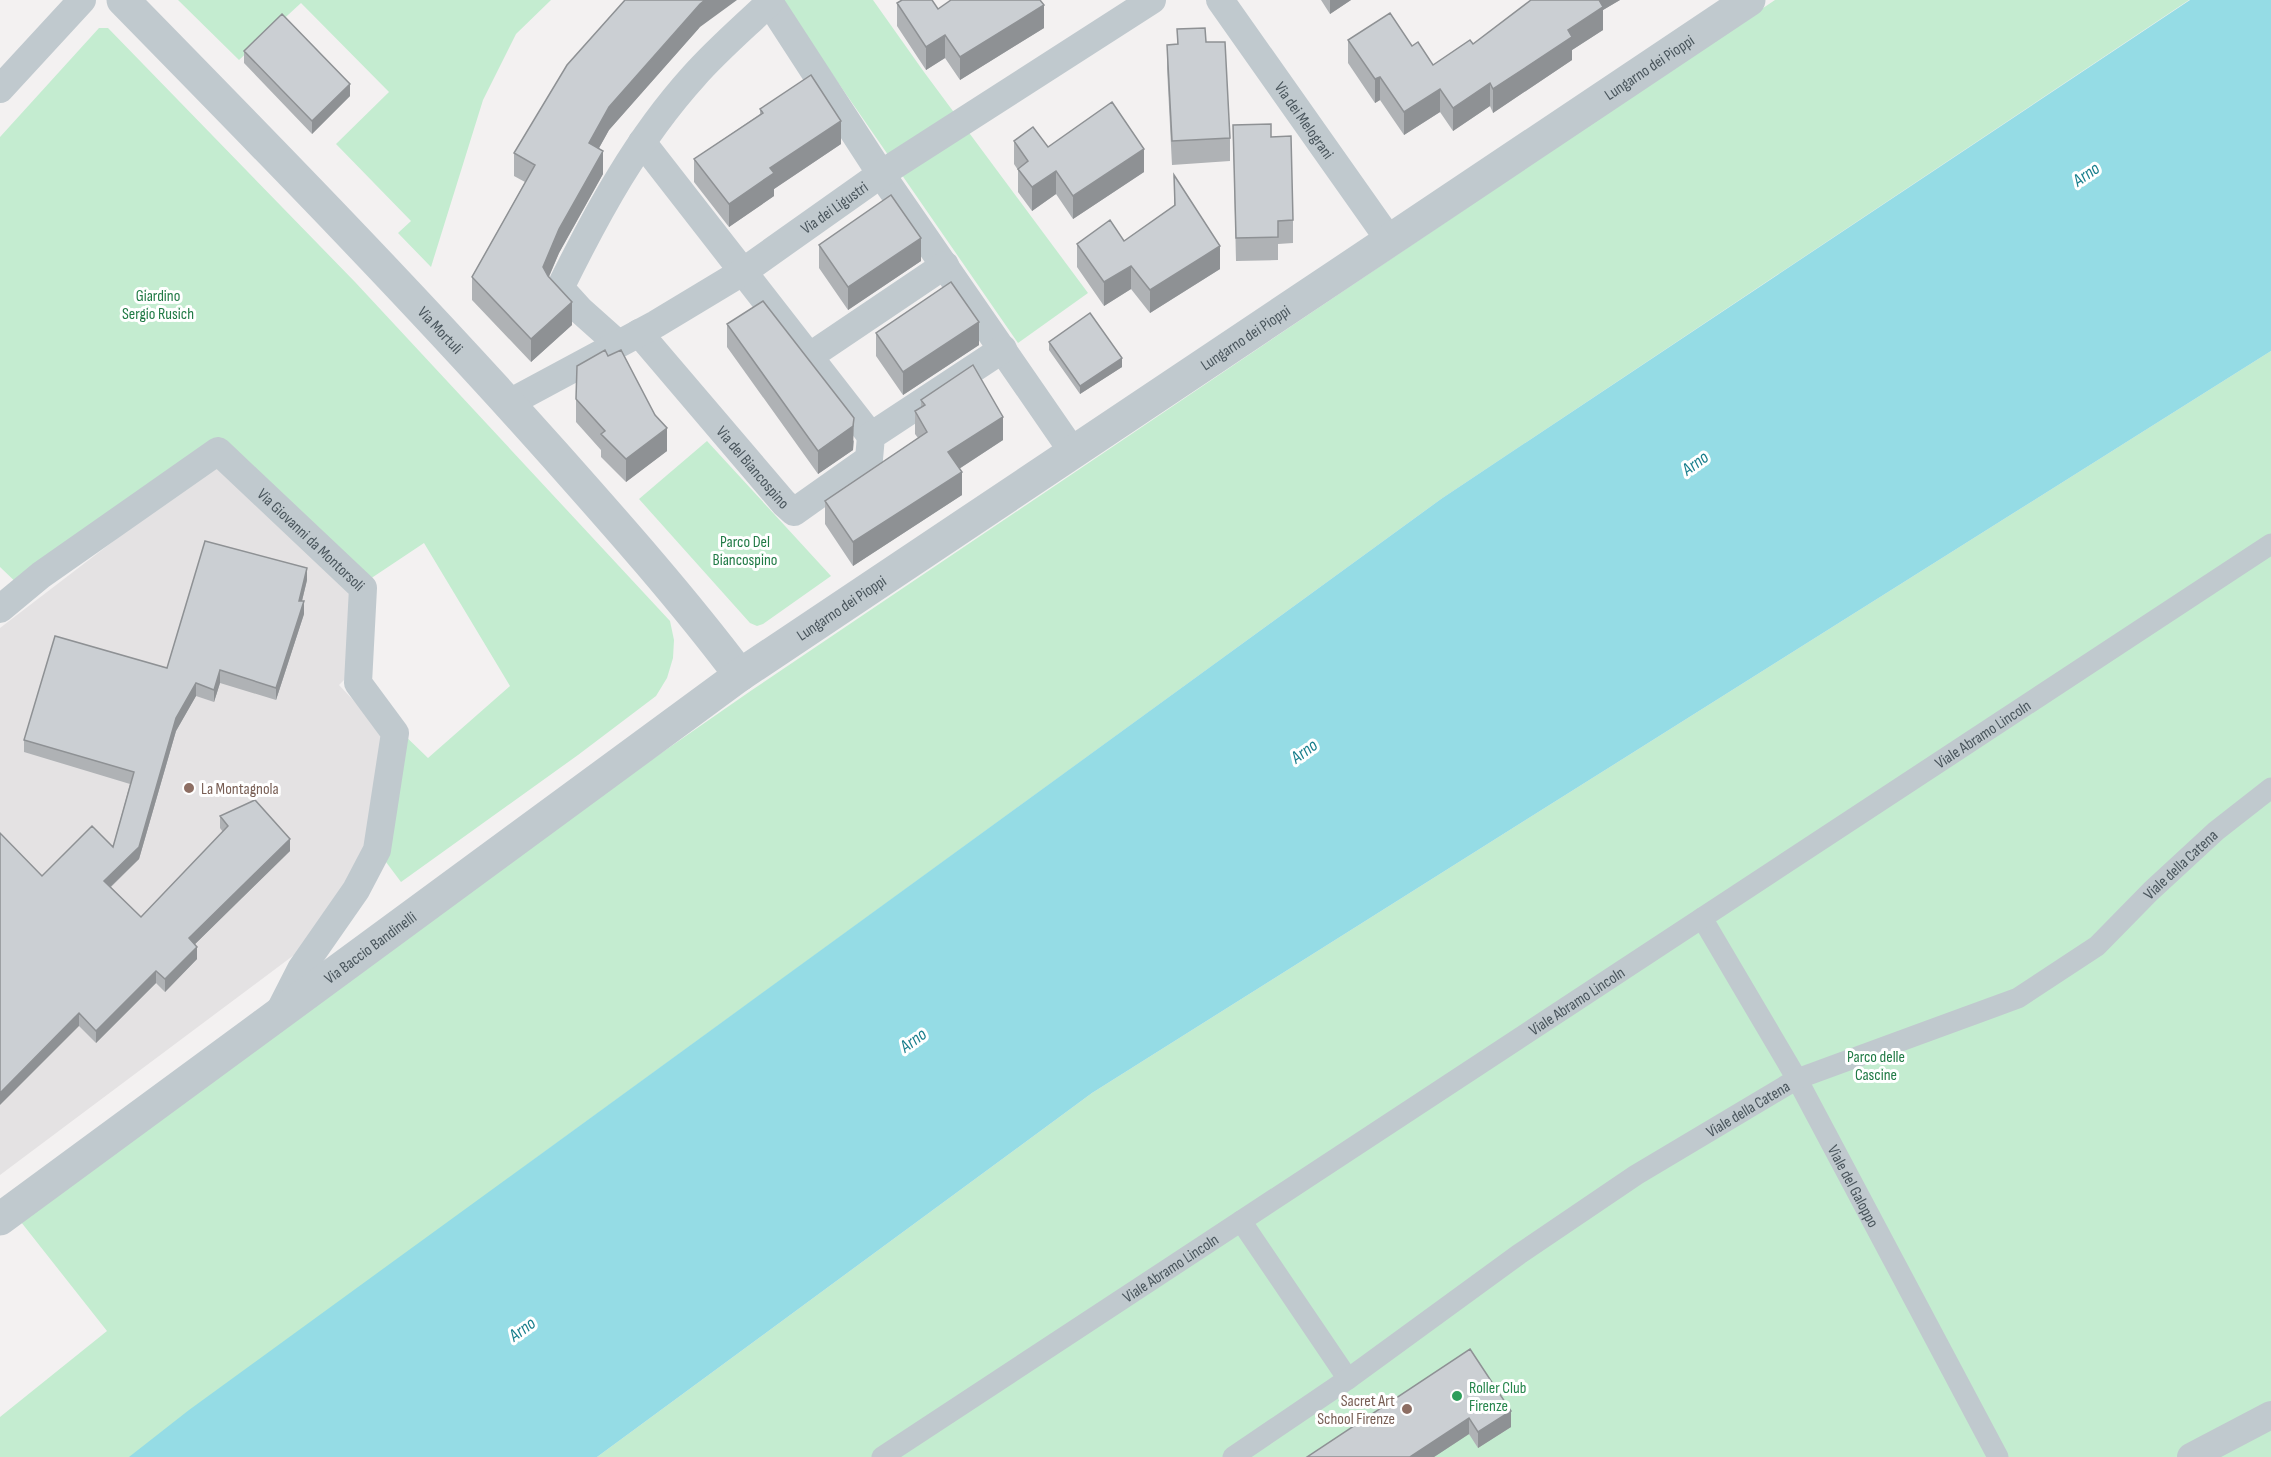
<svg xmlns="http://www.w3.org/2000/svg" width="2271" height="1457" viewBox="0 0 2271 1457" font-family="'Sofia Sans Condensed',sans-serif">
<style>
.education{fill:#e4e2e3}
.green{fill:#c4ecd0}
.water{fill:#95dce5}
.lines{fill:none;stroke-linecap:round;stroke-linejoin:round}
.pedestrian{stroke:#c0c9ce;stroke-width:21}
.minor{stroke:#c0c9ce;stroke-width:28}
.tertiary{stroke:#c0c9ce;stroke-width:33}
.wall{fill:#afb2b5}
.shaded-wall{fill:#8e9194}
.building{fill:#cbcfd3;stroke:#8e9194;stroke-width:1.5}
.education-dot{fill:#8d6e63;stroke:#fff;stroke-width:2}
.leisure-dot{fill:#2e9e5b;stroke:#fff;stroke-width:2}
.labels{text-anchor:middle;stroke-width:6;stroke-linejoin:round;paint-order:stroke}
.street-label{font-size:16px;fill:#4a565d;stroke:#fff}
.park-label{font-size:16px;fill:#207a45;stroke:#fff}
.education-label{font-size:16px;fill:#785e54;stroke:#fff;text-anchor:start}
.leisure-label{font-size:16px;fill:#27864d;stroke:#fff;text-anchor:start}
.water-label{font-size:18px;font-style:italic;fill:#187e8c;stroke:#fff}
</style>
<rect width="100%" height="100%" fill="#f3f1f1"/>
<path class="education" d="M 218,461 L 351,586 L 348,676 L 339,685 L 386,735 L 370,842 L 310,943 L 0,1175 L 0,628 Z"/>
<path class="green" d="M 178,0 L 551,0 L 516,34 L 483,100 L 431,267 L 398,233 L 411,221 L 336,144 L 389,92 L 301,3 L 239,60 Z
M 781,0 L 873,0 L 924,72 L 1088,293 L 1018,343 Z
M 1775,0 L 2189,0 L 1441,499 L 536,1158 L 136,1457 L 0,1457 L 0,1417 L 107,1331 L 21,1222 L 621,781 L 752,690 Z
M 99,28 L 108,28 L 355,282 L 670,621 L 674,640 L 673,658 L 667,678 L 656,696 L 578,755 L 401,882 L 377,850 L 397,728 L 428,758 L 510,686 L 424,543 L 370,579 L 219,448 L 23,589 L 0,567 L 0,137 Z
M 2271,351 L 2271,1457 L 597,1457 L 1092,1093 Z
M 707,441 L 831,576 L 763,624 L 757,626 L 750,623 L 639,499 Z"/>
<path class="water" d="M 2190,0 L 2271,0 L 2271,351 L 1092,1093 L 597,1457 L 129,1457 L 189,1410 L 1441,499 Z"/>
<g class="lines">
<g class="pedestrian">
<path id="s1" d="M 1702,918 L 1797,1079 L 1998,1457"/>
<path d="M 1241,1221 L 1348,1379"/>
<path id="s2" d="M 882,1457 L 2271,544"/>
<path id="s3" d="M 1233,1457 L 1348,1379 L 1518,1255 L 1636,1175 L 1797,1079 L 2018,998 L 2097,946 L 2151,891 L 2216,831 L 2271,788"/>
</g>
<g class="minor">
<path d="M 768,0 L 881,174 L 1073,452"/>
<path id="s4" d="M 1220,0 L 1390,241"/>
<path d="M 0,89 L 82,0"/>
<path d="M 642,142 L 871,436"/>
<path id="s5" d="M 639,333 L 784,503 L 794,512 L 869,459 L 871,436 L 1003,349"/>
<path d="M 617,343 L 580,310 L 560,288 C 597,213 637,139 694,76 C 717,50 744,27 769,3"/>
<path d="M 810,356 L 945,265"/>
<path id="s6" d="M 509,403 L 656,324 L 744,271 L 881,174 L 1152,0"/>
<path id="s7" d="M 0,609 L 41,575 L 218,451 L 363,588 L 358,683 L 395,733 L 377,850 L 356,890 L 301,969 L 277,1016"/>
<path d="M 2191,1457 L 2271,1415"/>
</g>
<g class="tertiary">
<path id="s8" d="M 123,0 C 269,149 415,298 554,454 C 618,526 682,598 740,675"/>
<path id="s9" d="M 0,1219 L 740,675 L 1749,0"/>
</g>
</g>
<path class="wall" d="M 1321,0 L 1351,0 L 1330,14 Z
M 1531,0 L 1620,0 L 1603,10 L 1603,30 L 1572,50 L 1572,60 L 1493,113 L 1490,106 L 1453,131 L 1440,112 L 1404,135 L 1380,100 L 1375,103 L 1348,63 L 1348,40 L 1412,46 L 1433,65 L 1473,44 Z
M 897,3 L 938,9 L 1044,28 L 960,80 L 945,58 L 926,70 L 897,26 Z
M 700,27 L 609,130 L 599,148 L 603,174 L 559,253 L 549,277 L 572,325 L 531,362 L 472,300 L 472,277 L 525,182 L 514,176 L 514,153 Z
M 1177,29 L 1206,42 L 1230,138 L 1230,161 L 1172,165 L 1167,68 L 1167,45 L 1177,44 Z
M 244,51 L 350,96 L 312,134 L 244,63 Z
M 760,109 L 841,144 L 774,189 L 774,196 L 729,227 L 694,182 L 694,159 L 760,114 Z
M 1233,125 L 1271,137 L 1293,220 L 1293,243 L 1278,244 L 1278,260 L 1236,261 Z
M 1014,141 L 1048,147 L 1144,172 L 1073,219 L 1056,194 L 1032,211 L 1018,192 L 1018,170 L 1014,164 Z
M 1174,175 L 1220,269 L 1150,313 L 1131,289 L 1104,306 L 1077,267 L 1077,244 L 1124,241 L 1174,206 Z
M 819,245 L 921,261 L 848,310 L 819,268 Z
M 727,324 L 854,441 L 853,450 L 818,474 L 727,347 Z
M 876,333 L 979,345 L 903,395 L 876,356 Z
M 1049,342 L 1122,367 L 1080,394 L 1049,350 Z
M 576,399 L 667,451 L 626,482 L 601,457 L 601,450 L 576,422 Z
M 921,400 L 1003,440 L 959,469 L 962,495 L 853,566 L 825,524 L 825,501 L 918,438 L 915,434 L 915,411 L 921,407 Z
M 307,580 L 302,601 L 304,614 L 276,700 L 220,683 L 214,702 L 196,696 L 176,731 L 139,859 L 111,887 L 141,917 L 223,832 L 220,828 L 220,816 L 290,851 L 195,944 L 197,959 L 165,992 L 156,983 L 96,1043 L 79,1026 L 42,876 L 113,847 L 130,784 L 24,752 L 24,740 L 167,668 Z
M 1470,1349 L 1511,1427 L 1478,1448 L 1469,1434 L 1434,1457 Z"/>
<path class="shaded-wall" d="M 705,0 L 737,0 L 700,27 L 609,130 L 589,166 L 589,143 L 609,107 L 700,4 Z
M 1330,0 L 1351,0 L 1330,14 Z
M 1594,0 L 1620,0 L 1603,10 L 1603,30 L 1572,50 L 1572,60 L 1493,113 L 1493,89 L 1568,30 Z
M 1044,5 L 1044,28 L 960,80 L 960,57 Z
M 945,35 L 945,58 L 926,70 L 926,47 Z
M 1380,77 L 1380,100 L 1375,103 L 1375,79 Z
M 1490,83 L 1490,106 L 1453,131 L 1453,108 Z
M 350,84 L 350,96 L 312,134 L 312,121 Z
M 1440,89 L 1440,112 L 1404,135 L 1404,112 Z
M 841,121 L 841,144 L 774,189 L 774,196 L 729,227 L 729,204 L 770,168 Z
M 1144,149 L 1144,172 L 1073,219 L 1073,196 Z
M 603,151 L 603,174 L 559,253 L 543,290 L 543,267 L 559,229 Z
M 1056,171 L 1056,194 L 1032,211 L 1032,187 Z
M 921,238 L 921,261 L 848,310 L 848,287 Z
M 1220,246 L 1220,269 L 1150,313 L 1150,290 Z
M 1131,266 L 1131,289 L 1104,306 L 1104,282 Z
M 572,302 L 572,325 L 531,362 L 531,339 Z
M 979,322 L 979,345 L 903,395 L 903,372 Z
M 1122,358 L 1122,367 L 1080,394 L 1080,386 Z
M 1003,417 L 1003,440 L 948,476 L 948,452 Z
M 854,418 L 853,450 L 818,474 L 818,451 Z
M 667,428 L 667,451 L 626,482 L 626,459 Z
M 962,472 L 962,495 L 853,566 L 853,542 Z
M 307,568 L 307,580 L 299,613 L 299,601 Z
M 304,601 L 304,614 L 276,700 L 276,688 Z
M 220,670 L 220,683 L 214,702 L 214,690 Z
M 196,683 L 196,696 L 176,731 L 139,859 L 104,893 L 104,881 L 176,718 Z
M 290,839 L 290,851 L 189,950 L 189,938 Z
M 197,947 L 197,959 L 165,992 L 165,979 Z
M 156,971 L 156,983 L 96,1043 L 96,1031 Z
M 79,1013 L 79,1026 L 0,1105 L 0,1093 Z
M 1511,1411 L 1511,1427 L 1478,1448 L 1478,1432 Z
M 1469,1418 L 1469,1434 L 1434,1457 L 1410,1457 Z"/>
<path class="building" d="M 625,0 L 705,0 L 700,4 L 609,107 L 589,143 L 603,151 L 559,229 L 543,267 L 548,276 L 572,302 L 531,339 L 472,277 L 535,165 L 514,153 L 567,65 Z
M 902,0 L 932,0 L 938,9 L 951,0 L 1040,0 L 1044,5 L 960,57 L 945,35 L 926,47 L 897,3 Z
M 1531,0 L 1599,0 L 1603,7 L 1568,30 L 1572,37 L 1493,89 L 1490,83 L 1453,108 L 1440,89 L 1404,112 L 1380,77 L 1375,79 L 1348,40 L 1390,13 L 1412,46 L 1418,42 L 1433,65 L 1470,40 L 1473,44 Z
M 282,14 L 350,84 L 312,121 L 244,51 Z
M 1205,28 L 1206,42 L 1225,42 L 1230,138 L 1172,141 L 1167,45 L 1178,44 L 1177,29 Z
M 811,75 L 841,121 L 770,168 L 774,173 L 729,204 L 694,159 L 763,113 L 760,109 Z
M 1112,102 L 1144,149 L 1073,196 L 1056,171 L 1032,187 L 1018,169 L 1028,161 L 1014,141 L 1033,127 L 1048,147 Z
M 1271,124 L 1271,137 L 1291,136 L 1293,220 L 1278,221 L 1278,237 L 1236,238 L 1233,125 Z
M 1174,175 L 1220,246 L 1150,290 L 1131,266 L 1104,282 L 1077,244 L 1110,220 L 1124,241 L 1175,205 Z
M 891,195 L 921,238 L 848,287 L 819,245 Z
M 951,282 L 979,322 L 903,372 L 876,333 Z
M 763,301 L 854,418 L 853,426 L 818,451 L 727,324 Z
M 1090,313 L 1122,358 L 1080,386 L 1049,342 Z
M 605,350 L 608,356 L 621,350 L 655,415 L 667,428 L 626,459 L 601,434 L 605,431 L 576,399 L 577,366 Z
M 973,365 L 1003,417 L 948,452 L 962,472 L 853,542 L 825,501 L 927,432 L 915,411 L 925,405 L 921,400 Z
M 205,541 L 307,568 L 299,601 L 304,601 L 276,688 L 220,670 L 214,690 L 196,683 L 176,718 L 139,847 L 104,881 L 141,917 L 228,826 L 220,816 L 255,800 L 290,839 L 189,938 L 197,947 L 165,979 L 156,971 L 96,1031 L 79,1013 L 0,1093 L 0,833 L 42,876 L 92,826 L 113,847 L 134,772 L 24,740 L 55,636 L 167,668 Z
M 1470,1349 L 1511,1411 L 1478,1432 L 1469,1418 L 1410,1457 L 1307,1457 Z"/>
<g class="education-dot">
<circle cx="189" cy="788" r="6"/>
<circle cx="1407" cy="1409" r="6"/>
</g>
<circle class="leisure-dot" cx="1457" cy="1396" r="6"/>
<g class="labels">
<g class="street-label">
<text dy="6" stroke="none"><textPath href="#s9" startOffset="2012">Lungarno dei Pioppi</textPath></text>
<text dy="6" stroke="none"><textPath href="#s4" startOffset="147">Via dei Melograni</textPath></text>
<text dy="6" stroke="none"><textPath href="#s6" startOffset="380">Via dei Ligustri</textPath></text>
<text dy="6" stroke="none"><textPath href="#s8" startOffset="458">Via Mortuli</textPath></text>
<text dy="6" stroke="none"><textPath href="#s9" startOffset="1526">Lungarno dei Pioppi</textPath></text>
<text dy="6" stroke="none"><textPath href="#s5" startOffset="176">Via del Biancospino</textPath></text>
<text dy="6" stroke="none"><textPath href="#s7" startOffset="398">Via Giovanni da Montorsoli</textPath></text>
<text dy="6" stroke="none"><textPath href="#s9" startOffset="1040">Lungarno dei Pioppi</textPath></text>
<text dy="6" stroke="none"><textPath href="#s2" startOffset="1317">Viale Abramo Lincoln</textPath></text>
<text dy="6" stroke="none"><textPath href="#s3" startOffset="1126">Viale della Catena</textPath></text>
<text dy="6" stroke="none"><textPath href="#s9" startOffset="459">Via Baccio Bandinelli</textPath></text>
<text dy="6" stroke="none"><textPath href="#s2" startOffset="831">Viale Abramo Lincoln</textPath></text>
<text dy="6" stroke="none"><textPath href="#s3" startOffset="622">Viale della Catena</textPath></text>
<text dy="6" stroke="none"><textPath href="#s1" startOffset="308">Viale del Galoppo</textPath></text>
<text dy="6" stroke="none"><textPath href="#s2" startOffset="345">Viale Abramo Lincoln</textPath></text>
</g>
<g class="park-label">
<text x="158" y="301">Giardino<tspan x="158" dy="18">Sergio Rusich</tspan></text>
<text x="745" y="547">Parco Del<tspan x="745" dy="18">Biancospino</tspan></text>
<text x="1876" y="1062">Parco delle<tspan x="1876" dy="18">Cascine</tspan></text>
</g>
<g class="education-label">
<text x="201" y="794">La Montagnola</text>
<text x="1395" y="1406" text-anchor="end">Sacret Art<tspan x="1395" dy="18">School Firenze</tspan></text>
</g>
<g class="leisure-label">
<text x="1469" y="1393">Roller Club<tspan x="1469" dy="18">Firenze</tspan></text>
</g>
<g class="water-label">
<text transform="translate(2086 174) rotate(-35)" y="6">Arno</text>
<text transform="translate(1695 463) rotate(-36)" y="6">Arno</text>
<text transform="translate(1304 751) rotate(-36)" y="6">Arno</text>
<text transform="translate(913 1040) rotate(-36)" y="6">Arno</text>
<text transform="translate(522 1329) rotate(-36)" y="6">Arno</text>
</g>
</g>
</svg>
